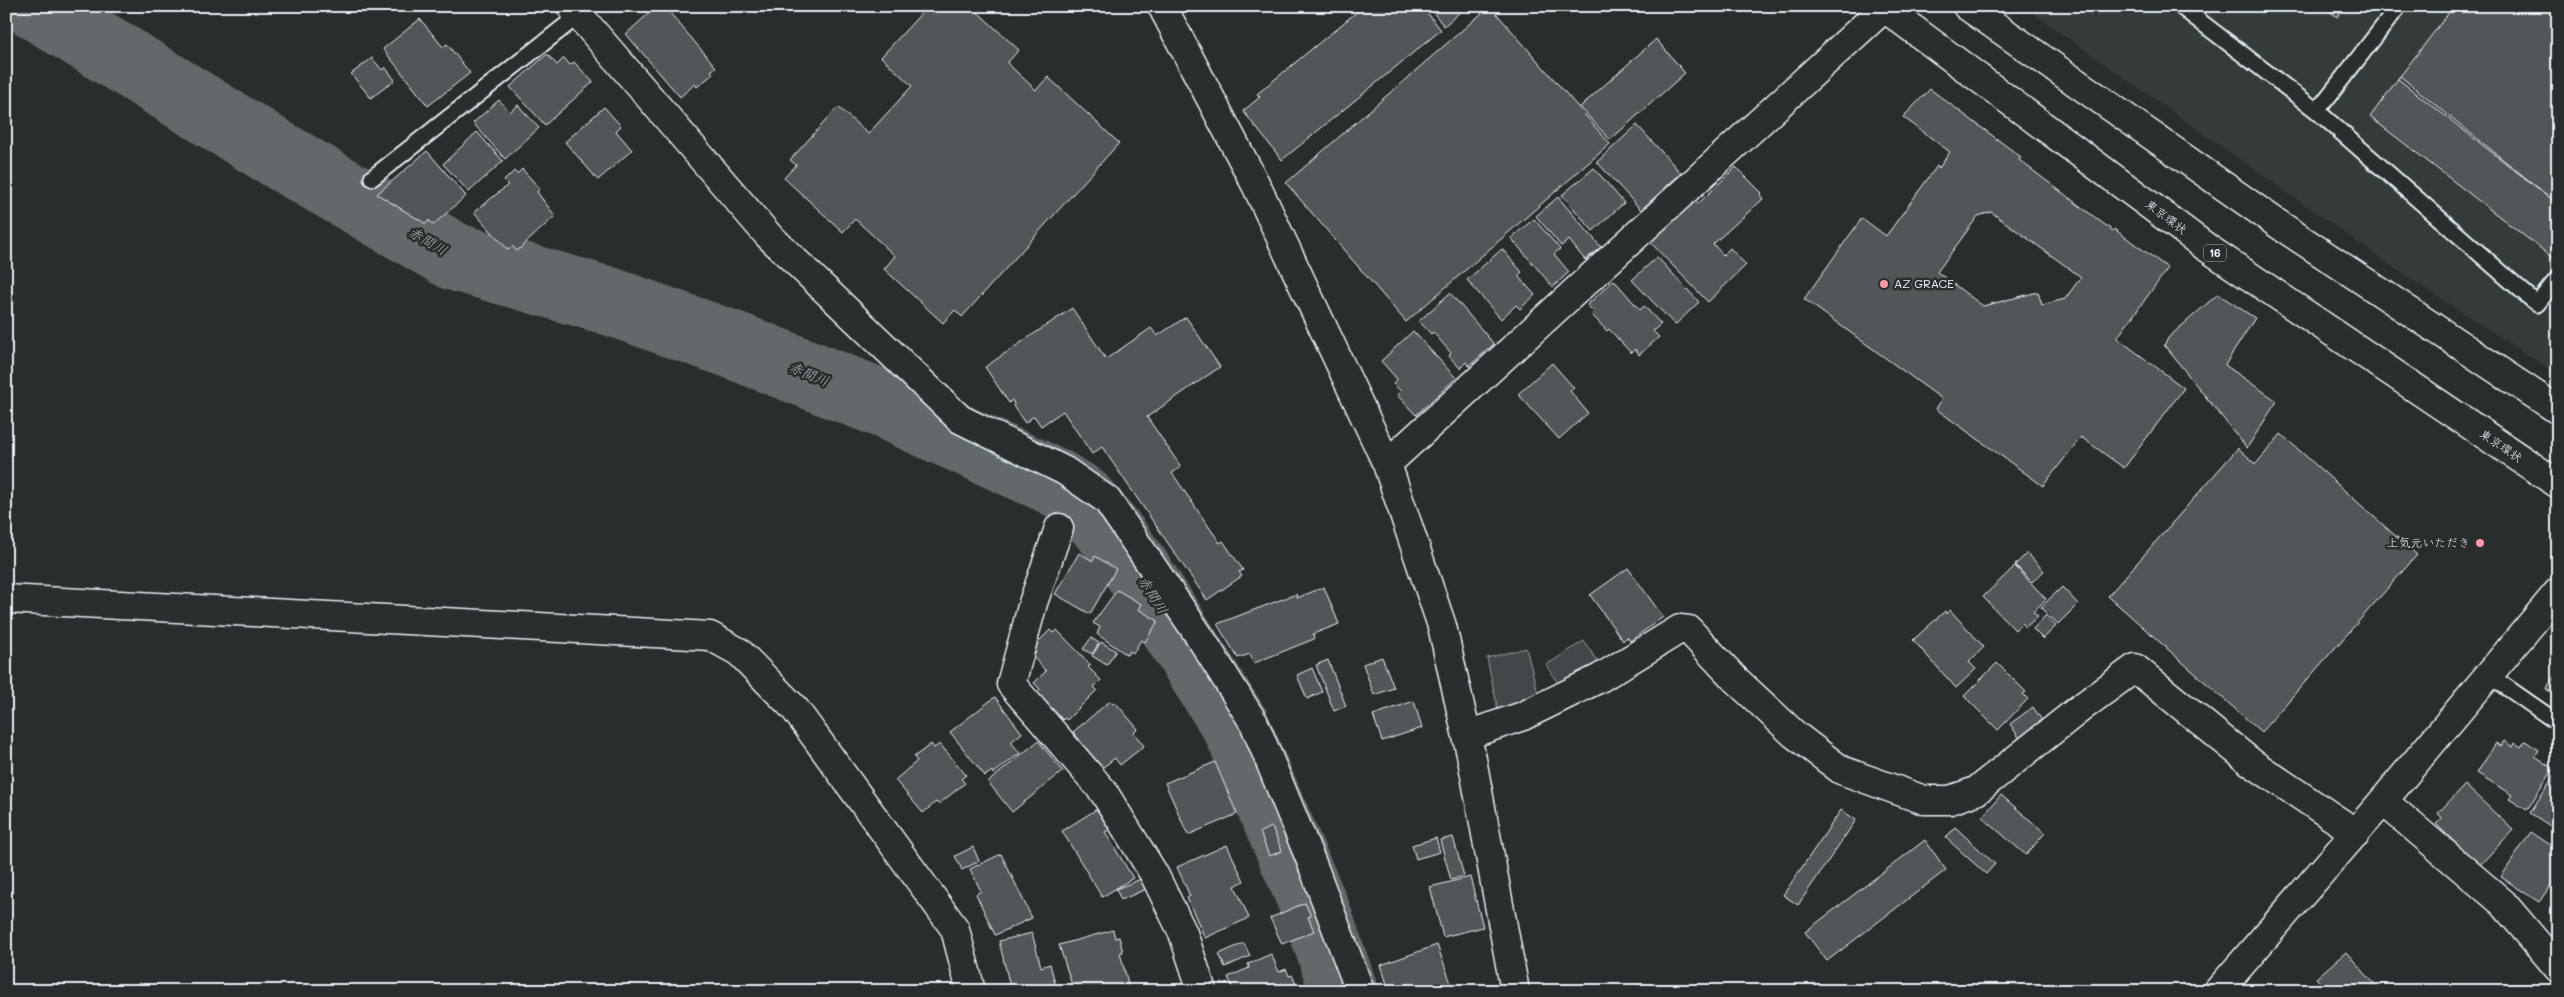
<svg xmlns="http://www.w3.org/2000/svg" width="2564" height="997" viewBox="0 0 2564 997" font-family="Mali,'Klee One',sans-serif">
<style>
.built{fill:#363a3b}
.green{fill:#424648;stroke:#959ca0}
.lines{fill:none;stroke-linecap:round;stroke-linejoin:round}
.river{stroke:#63686b;stroke-width:68}
.building{fill:#535759;stroke:#e8f1f8;fill-rule:evenodd}
.service-casing{stroke:#e8f1f8;stroke-width:19}
.minor-casing{stroke:#e8f1f8;stroke-width:31}
.tertiary-casing{stroke:#e8f1f8;stroke-width:31}
.trunk-casing{stroke:#e8f1f8;stroke-width:31}
.service{stroke:#2a2d2e;stroke-width:15}
.minor{stroke:#2a2d2e;stroke-width:28}
.tertiary{stroke:#2a2d2e;stroke-width:28}
.trunk{stroke:#2a2d2e;stroke-width:28}
.poi-dot{fill:#ff9aa2;stroke:#2a2d2e;stroke-width:2}
.labels{text-anchor:middle;stroke-width:5;stroke-linejoin:round;paint-order:stroke}
.shield{fill:#2a2d2e;stroke:#afb6bb;stroke-width:1}
.shield-label{font-size:11px;font-weight:bold;fill:#e8f1f8}
.street-label{font-size:12px;fill:#e8f1f8;stroke:#2a2d2e}
.poi-label{font-size:12px;fill:#e8f1f8;stroke:#2a2d2e;text-anchor:start}
.water-label{font-size:14px;font-style:italic;fill:#acb3b9;stroke:#2a2d2e}
</style>
<rect width="100%" height="100%" fill="#2a2d2e"/>
<filter id="ink" filterUnits="userSpaceOnUse"><feTurbulence type="fractalNoise" baseFrequency=".02" numOctaves="2"/><feDisplacementMap in="SourceGraphic" scale="10" xChannelSelector="R" yChannelSelector="G"/><feConvolveMatrix kernelMatrix="1 2 1 2 8 2 1 2 1" color-interpolation-filters="sRGB"/></filter>
<g filter="url(#ink)">
<path class="built" d="M 2022,6 L 2558,6 L 2558,375 L 2393,267 Z"/>
<path class="green" d="M 1584,641 L 1599,664 L 1561,688 L 1546,665 Z
M 1526,648 L 1539,697 L 1499,715 L 1487,658 Z"/>
<g class="lines">
<path class="river" d="M 36,6 L 284,158 L 455,257 L 609,301 L 736,346 L 881,403 L 1053,481 L 1080,497 L 1110,532 L 1138,571 L 1236,726 L 1317,913 L 1344,991"/>
</g>
<path class="building" d="M 657,6 L 664,6 L 716,67 L 711,71 L 713,74 L 697,87 L 695,84 L 680,97 L 626,34 Z
M 928,6 L 971,6 L 1019,50 L 1007,63 L 1036,90 L 1048,77 L 1119,143 L 962,317 L 955,310 L 943,323 L 884,269 L 895,256 L 855,219 L 843,232 L 784,178 L 796,165 L 790,160 L 838,107 L 868,134 L 912,86 L 881,57 Z
M 1364,6 L 1422,6 L 1441,30 L 1282,160 L 1243,111 L 1260,97 L 1257,94 Z
M 1428,6 L 1467,6 L 1444,26 Z
M 1490,6 L 1610,144 L 1406,322 L 1286,183 Z
M 2323,6 L 2345,6 L 2337,17 Z
M 2454,6 L 2558,6 L 2558,204 L 2398,79 Z
M 420,19 L 443,47 L 447,44 L 470,73 L 428,106 L 383,49 Z
M 1656,39 L 1685,73 L 1610,140 L 1580,107 Z
M 547,54 L 557,65 L 564,58 L 570,65 L 574,62 L 593,82 L 545,125 L 510,87 Z
M 372,58 L 382,70 L 385,67 L 395,80 L 371,98 L 351,74 Z
M 2400,76 L 2558,204 L 2558,253 L 2553,258 L 2370,117 Z
M 1930,89 L 2021,157 L 2019,160 L 2113,231 L 2114,229 L 2168,268 L 2117,338 L 2184,388 L 2124,468 L 2081,437 L 2043,486 L 1936,409 L 1942,399 L 1804,299 L 1862,218 L 1886,236 L 1937,166 L 1939,168 L 1950,152 L 1903,117 ZM 1991,212 L 2081,277 L 2065,299 L 2042,305 L 2038,292 L 1983,306 L 1937,272 L 1978,216 Z
M 499,100 L 510,112 L 518,105 L 539,128 L 505,159 L 473,123 Z
M 604,107 L 621,126 L 616,131 L 632,150 L 598,180 L 565,142 Z
M 1637,125 L 1681,173 L 1641,210 L 1597,162 Z
M 477,132 L 503,161 L 469,192 L 443,164 Z
M 427,151 L 466,196 L 433,225 L 429,220 L 426,224 L 377,194 Z
M 1736,167 L 1762,193 L 1760,195 L 1763,199 L 1713,244 L 1723,255 L 1730,248 L 1746,265 L 1708,302 L 1648,240 L 1692,198 L 1698,204 Z
M 1594,168 L 1624,203 L 1593,231 L 1562,195 Z
M 522,169 L 540,189 L 537,192 L 555,216 L 517,251 L 512,246 L 508,250 L 474,212 L 508,185 L 504,181 L 514,171 L 517,174 Z
M 1558,197 L 1601,247 L 1585,260 L 1569,240 L 1561,246 L 1536,216 Z
M 1534,219 L 1560,249 L 1554,254 L 1569,272 L 1553,287 L 1511,238 Z
M 1502,249 L 1522,272 L 1518,276 L 1535,295 L 1520,309 L 1516,305 L 1501,319 L 1467,280 Z
M 1657,257 L 1699,302 L 1675,325 L 1632,280 Z
M 1614,280 L 1640,310 L 1644,306 L 1661,324 L 1653,331 L 1659,337 L 1639,355 L 1635,349 L 1631,353 L 1609,329 L 1607,331 L 1592,315 L 1594,312 L 1587,305 Z
M 1450,293 L 1494,344 L 1469,366 L 1466,362 L 1460,368 L 1449,356 L 1451,353 L 1433,332 L 1431,334 L 1419,321 Z
M 2218,294 L 2255,318 L 2225,365 L 2277,401 L 2247,448 L 2164,345 L 2169,337 Z
M 1072,308 L 1106,359 L 1151,328 L 1157,336 L 1186,317 L 1220,367 L 1147,417 L 1181,467 L 1172,473 L 1220,543 L 1223,541 L 1243,570 L 1239,572 L 1242,576 L 1207,600 L 1102,447 L 1092,454 L 1063,411 L 1041,426 L 1034,416 L 1025,423 L 1013,406 L 1014,404 L 1012,400 L 1009,403 L 985,367 Z
M 1413,331 L 1456,378 L 1416,415 L 1397,395 L 1401,391 L 1393,384 L 1397,379 L 1381,361 Z
M 1552,363 L 1574,388 L 1570,391 L 1588,413 L 1559,439 L 1518,394 Z
M 2281,434 L 2417,555 L 2261,732 L 2108,596 L 2238,448 L 2256,464 Z
M 1079,553 L 1093,561 L 1095,556 L 1116,569 L 1090,614 L 1055,594 Z
M 2027,553 L 2044,571 L 2032,582 L 2015,565 Z
M 2015,566 L 2046,599 L 2033,612 L 2038,616 L 2026,627 L 2022,623 L 2015,630 L 1983,597 Z
M 1628,568 L 1663,617 L 1630,641 L 1627,637 L 1623,641 L 1590,595 Z
M 1324,587 L 1339,624 L 1313,634 L 1314,639 L 1254,663 L 1250,654 L 1238,658 L 1217,624 L 1296,594 L 1297,598 Z
M 2062,587 L 2078,604 L 2058,624 L 2041,607 Z
M 1117,590 L 1141,604 L 1138,609 L 1158,621 L 1145,642 L 1141,640 L 1133,653 L 1130,651 L 1127,655 L 1097,634 L 1100,627 L 1093,623 Z
M 1950,610 L 1984,647 L 1969,662 L 1976,669 L 1956,688 L 1913,640 L 1945,611 L 1946,614 Z
M 2046,615 L 2056,626 L 2043,639 L 2033,629 Z
M 1050,630 L 1053,633 L 1057,630 L 1091,665 L 1088,667 L 1101,680 L 1094,687 L 1097,690 L 1067,720 L 1065,718 L 1063,720 L 1037,692 L 1040,689 L 1034,683 L 1046,671 L 1032,656 L 1036,653 L 1031,649 Z
M 1091,638 L 1099,643 L 1092,654 L 1083,649 Z
M 1101,642 L 1116,651 L 1107,665 L 1092,656 Z
M 1382,657 L 1394,688 L 1374,695 L 1363,664 Z
M 1328,660 L 1346,706 L 1334,711 L 1316,665 Z
M 1997,663 L 2026,692 L 2023,694 L 2028,699 L 1998,730 L 1964,696 Z
M 1312,668 L 1322,692 L 1307,699 L 1297,675 Z
M 2558,671 L 2558,697 L 2546,689 Z
M 995,697 L 1022,733 L 1011,742 L 1020,753 L 993,774 L 992,771 L 985,776 L 950,732 Z
M 1110,701 L 1113,704 L 1115,702 L 1138,729 L 1134,733 L 1144,746 L 1120,765 L 1115,758 L 1102,768 L 1073,732 Z
M 1414,701 L 1422,728 L 1382,741 L 1373,715 Z
M 2033,707 L 2043,722 L 2020,739 L 2010,724 Z
M 1038,741 L 1063,771 L 1012,812 L 988,782 Z
M 2504,741 L 2513,747 L 2515,743 L 2521,747 L 2525,741 L 2539,750 L 2535,756 L 2553,768 L 2527,810 L 2509,799 L 2512,795 L 2477,773 L 2496,743 L 2501,746 Z
M 931,744 L 934,748 L 940,744 L 966,775 L 961,779 L 965,783 L 939,804 L 936,802 L 923,813 L 895,780 L 917,761 L 914,757 Z
M 1215,762 L 1237,814 L 1188,835 L 1165,783 Z
M 2558,769 L 2558,831 L 2530,813 Z
M 2465,785 L 2513,830 L 2479,866 L 2436,824 L 2442,818 L 2438,813 Z
M 2001,795 L 2045,833 L 2026,855 L 1982,817 Z
M 1097,809 L 1109,830 L 1105,832 L 1133,878 L 1102,897 L 1062,831 Z
M 1841,810 L 1856,820 L 1798,905 L 1783,895 Z
M 1272,827 L 1282,851 L 1269,856 L 1260,832 Z
M 1955,827 L 1995,864 L 1986,874 L 1946,838 Z
M 2531,832 L 2558,850 L 2558,885 L 2553,882 L 2539,902 L 2501,877 Z
M 1453,837 L 1464,876 L 1451,880 L 1440,840 Z
M 1436,838 L 1440,852 L 1416,859 L 1412,845 Z
M 1925,840 L 1946,870 L 1827,961 L 1805,932 Z
M 1227,845 L 1244,881 L 1235,886 L 1249,918 L 1205,938 L 1187,898 L 1190,896 L 1177,867 Z
M 973,847 L 979,861 L 962,870 L 955,856 Z
M 1001,854 L 1032,918 L 995,935 L 976,894 L 981,891 L 970,869 Z
M 1470,877 L 1483,927 L 1443,937 L 1430,887 Z
M 1141,879 L 1146,889 L 1121,900 L 1116,889 Z
M 1305,903 L 1311,916 L 1308,917 L 1314,931 L 1282,944 L 1270,918 Z
M 1113,930 L 1115,938 L 1119,937 L 1123,952 L 1120,953 L 1130,991 L 1074,991 L 1059,945 Z
M 1032,933 L 1041,967 L 1050,964 L 1057,991 L 1011,991 L 999,941 Z
M 1244,943 L 1250,956 L 1225,967 L 1219,954 Z
M 1437,945 L 1452,986 L 1438,991 L 1389,991 L 1381,965 Z
M 2346,952 L 2380,990 L 2379,991 L 2328,991 L 2316,978 Z
M 1271,954 L 1279,972 L 1286,969 L 1289,976 L 1292,975 L 1299,991 L 1234,991 L 1228,977 L 1249,968 L 1248,964 Z
M 1643,983 L 1647,991 L 1626,991 Z"/>
<g class="lines">
<g class="service-casing">
<path id="service" d="M 2180,6 L 2317,111 L 2537,304 L 2558,278
M 2317,111 L 2399,6
M 372,178 L 579,15
M 2489,675 L 2558,723"/>
</g>
<g class="minor-casing">
<path id="minor" d="M 571,6 L 768,235 L 960,419 L 1065,471 L 1107,500 L 1200,637 L 1254,723 L 1311,861 L 1360,991
M 1162,6 L 1256,185 L 1387,464 L 1442,626 L 1472,759 L 1515,991
M 1387,464 L 1884,8
M 1059,528 L 1033,603 L 1011,684 L 1103,791 L 1154,874 L 1183,933 L 1202,991
M 6,599 L 710,636 L 739,652 L 795,709 L 955,929 L 971,991
M 1467,735 L 1523,716 L 1600,678 L 1680,629 L 1689,630 L 1735,679 L 1794,734 L 1841,770 L 1924,800 L 1950,800 L 1976,791 L 2082,707 L 2135,668 L 2252,763 L 2356,833
M 2383,801 L 2503,903 L 2558,968"/>
</g>
<g class="tertiary-casing">
<path id="tertiary" d="M 2218,991 L 2383,801 L 2558,592"/>
</g>
<g class="trunk-casing">
<path id="trunk" d="M 1882,6 L 2206,247 L 2558,484
M 1967,6 L 2278,224 L 2558,410"/>
</g>
<use href="#service" class="service"/>
<use href="#minor" class="minor"/>
<use href="#tertiary" class="tertiary"/>
<use href="#trunk" class="trunk"/>
</g>
</g>
<g class="poi-dot">
<circle cx="1884" cy="284" r="5"/>
<circle cx="2480" cy="543" r="5"/>
</g>
<g class="labels">
<rect class="shield" x="2204" y="244.5" width="22" height="17" rx="4"/>
<g class="shield-label">
<text x="2215" y="257">16</text>
</g>
<g class="street-label">
<text transform="translate(2166 217) rotate(37)" y="4">東京環状</text>
<text transform="translate(2501 446) rotate(34)" y="4">東京環状</text>
</g>
<g class="poi-label">
<text x="1894" y="288">AZ GRACE</text>
<text x="2470" y="547" text-anchor="end">上気元いただき</text>
</g>
<g class="water-label">
<text transform="translate(428 241) rotate(30)" y="5">赤間川</text>
<text transform="translate(809 374) rotate(22)" y="5">赤間川</text>
<text transform="translate(1153 595) rotate(58)" y="5">赤間川</text>
</g>
</g>
<rect width="2564" height="997" fill="none" stroke="#2a2d2e" stroke-width="25"/>
<rect x="12" y="12" width="2539" height="972" fill="none" stroke="#e8f1f8" stroke-width="2" filter="url(#ink)"/>
</svg>
